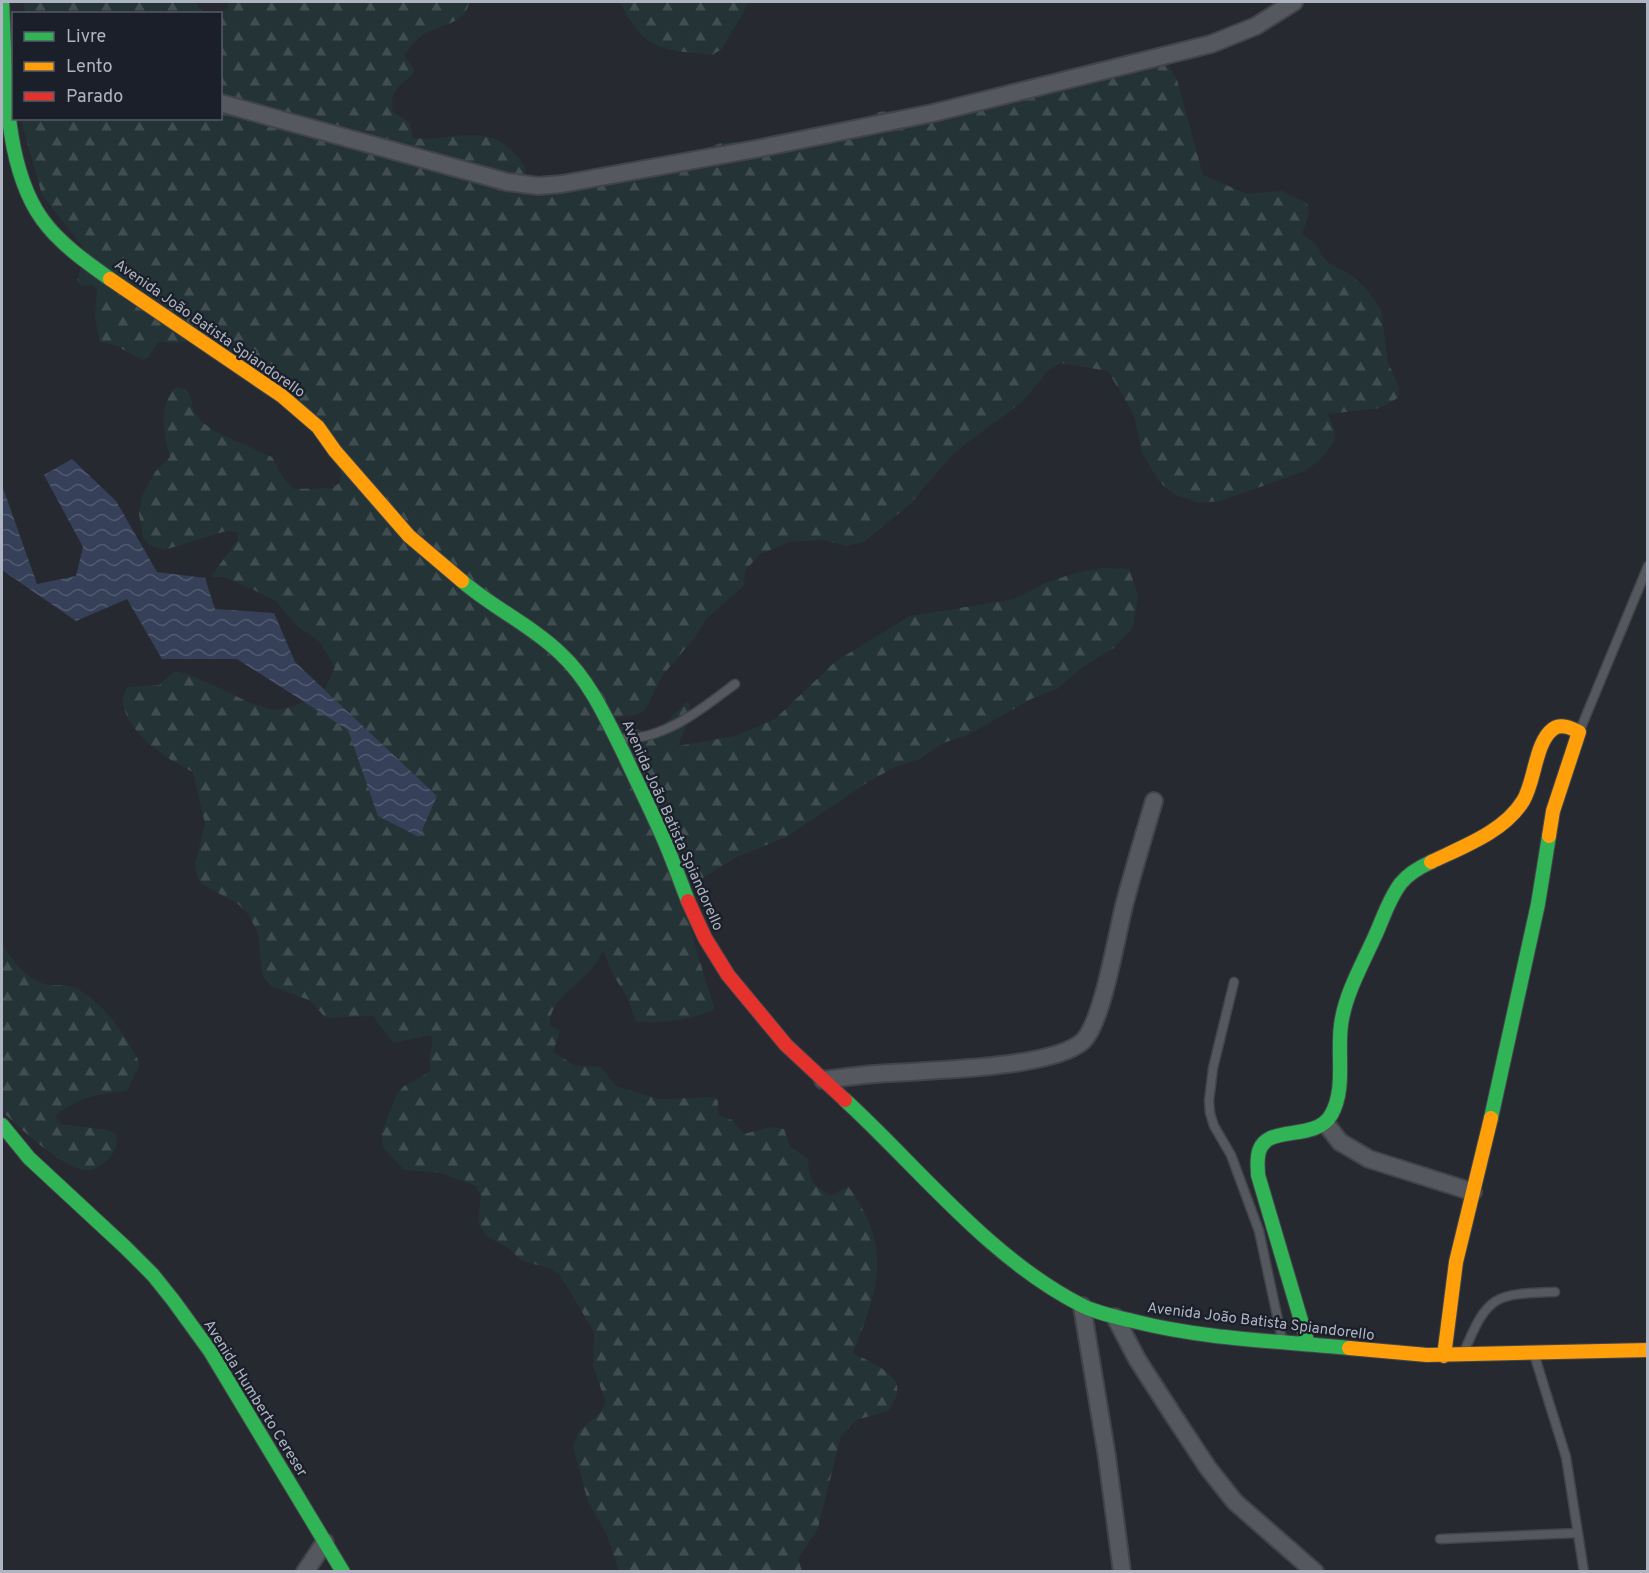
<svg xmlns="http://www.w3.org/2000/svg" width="1649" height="1573" viewBox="0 0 1649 1573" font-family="Overpass,sans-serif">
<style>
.forest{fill:url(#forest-firs)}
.water{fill:url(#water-waves)}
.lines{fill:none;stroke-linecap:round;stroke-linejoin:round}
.lane-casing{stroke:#424449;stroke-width:11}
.street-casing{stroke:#424449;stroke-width:20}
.fast-casing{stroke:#43464d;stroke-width:16}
.slow-casing{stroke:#43464d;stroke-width:16}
.jam-casing{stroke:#43464d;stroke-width:16}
.lane{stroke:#55585e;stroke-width:8}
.street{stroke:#55585e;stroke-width:16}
.fast{stroke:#30b455;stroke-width:14}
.slow{stroke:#ff9f0a;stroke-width:14}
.jam{stroke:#e5322d;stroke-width:14}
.labels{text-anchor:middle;stroke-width:4.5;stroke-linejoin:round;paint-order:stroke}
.street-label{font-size:15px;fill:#afb4c2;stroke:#1a1f2a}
</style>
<defs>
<pattern id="forest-firs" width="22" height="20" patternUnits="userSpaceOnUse" patternTransform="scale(1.5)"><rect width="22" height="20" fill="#243336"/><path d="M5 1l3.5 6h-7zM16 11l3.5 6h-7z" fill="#414e51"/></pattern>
<pattern id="water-waves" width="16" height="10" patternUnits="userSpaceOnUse" patternTransform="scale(1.5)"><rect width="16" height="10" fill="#364159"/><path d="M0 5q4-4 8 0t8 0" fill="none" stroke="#515a6f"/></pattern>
</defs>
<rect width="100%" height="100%" fill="#262930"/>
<path class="forest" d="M 24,2 L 195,2 L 202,11 L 209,13 L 25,13 Z
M 228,2 L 469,2 C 467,23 440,25 424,34 C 415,39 410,48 404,56 L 414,69 L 413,74 C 399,87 389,91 393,112 L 410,123 L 413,138 C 449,142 486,121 514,153 C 526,165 528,170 524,186 L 661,163 L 724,142 L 820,142 L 877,112 L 930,108 L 1099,61 L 1138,59 L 1160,63 L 1169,67 L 1177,80 L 1203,175 L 1247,194 L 1282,191 L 1307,203 L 1309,214 L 1302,234 L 1315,243 L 1327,262 L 1350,274 L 1366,288 L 1381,310 L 1388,362 L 1399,388 L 1398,398 L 1380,408 L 1328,414 L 1335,431 L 1334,442 L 1321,459 L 1305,471 L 1220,501 L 1198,503 L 1173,494 L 1158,480 L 1142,453 L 1134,415 L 1108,371 L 1061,363 L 1049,370 L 1022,402 L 955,452 L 910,504 L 864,542 L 847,546 L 822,540 L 789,542 L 759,555 L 745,571 L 744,586 L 707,618 L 695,637 L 663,675 L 645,710 L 636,715 L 614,718 L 624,728 L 650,731 L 664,725 L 687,701 L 690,704 L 689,719 L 678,746 L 735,736 L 775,719 L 836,661 L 910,616 L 1015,599 L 1045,583 L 1075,573 L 1102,568 L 1129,569 L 1138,595 L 1133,628 L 1115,647 L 1080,669 L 1057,689 L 1031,699 L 968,735 L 943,743 L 920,759 L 895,767 L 865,784 L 786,837 L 737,857 L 690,886 L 688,915 L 695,946 L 715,1010 C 688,1020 665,1024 636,1022 L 627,997 L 612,973 L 603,950 C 599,957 596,965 590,971 C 577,985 548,1003 550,1025 L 560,1031 L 553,1052 L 574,1065 L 601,1067 L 616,1086 L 659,1099 L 714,1097 L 718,1101 L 718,1115 L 732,1120 L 744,1134 L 770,1127 L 784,1129 L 790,1147 L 808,1158 C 809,1180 812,1186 832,1195 L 848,1186 C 893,1248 879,1287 853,1353 C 867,1361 902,1373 897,1394 C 896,1399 891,1406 889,1411 L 856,1420 L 841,1436 L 818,1528 L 798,1559 L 802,1571 L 619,1571 L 606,1533 L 588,1502 L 573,1446 L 579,1431 L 599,1414 L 606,1403 L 593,1366 L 594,1332 L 560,1275 L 549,1268 L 522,1261 L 508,1248 L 486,1236 L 478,1221 L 481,1196 L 476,1186 L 441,1173 L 404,1170 L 383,1147 L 381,1134 L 397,1094 L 404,1086 L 431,1071 C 426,1053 435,1049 431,1035 L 393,1043 L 373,1016 L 326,1018 L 309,1000 L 270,986 L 262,974 L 258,934 L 249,915 L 238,904 L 202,884 L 197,877 L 195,864 L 205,824 L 193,772 C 170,761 144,744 130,722 C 126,716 124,707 122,700 L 127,687 L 159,685 L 175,671 C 208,678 237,701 270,709 C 284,712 311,701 322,691 C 328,686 331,674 335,667 L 320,642 L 296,625 L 276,601 L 252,589 L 223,577 L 211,577 L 238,539 L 236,532 L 226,531 L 164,550 L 151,546 L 143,538 L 139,514 L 142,496 L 155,472 L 170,457 C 164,433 157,407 176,387 L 186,389 L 191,397 L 193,411 L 202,422 L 216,432 L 272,457 L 284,479 L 294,489 L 333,488 L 340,482 L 341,475 L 321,424 L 198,340 L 175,343 L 158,342 L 148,358 L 142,360 L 117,346 L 100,342 L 95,317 L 97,290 L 92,285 L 81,286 L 77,281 L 84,257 L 83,247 L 42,195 L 21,120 L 220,118 L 220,13 L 228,7 Z
M 620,2 L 749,2 L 722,49 L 712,55 C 661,49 645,52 620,2 Z
M 2,944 C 12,960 28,982 49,985 C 57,985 68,984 76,988 C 105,1004 126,1035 140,1064 L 127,1091 C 97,1094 79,1097 55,1116 L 61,1124 L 108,1130 L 116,1134 C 118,1145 114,1155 105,1162 C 100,1167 91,1171 84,1170 C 60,1166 20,1128 2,1111 Z"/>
<path class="water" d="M 72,459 L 116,501 L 157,572 L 205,578 L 215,609 L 274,613 L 295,662 L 437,796 L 419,837 L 378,816 L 348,730 L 237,659 L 162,659 L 127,599 L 76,621 L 2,570 L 2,488 L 3,488 L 37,584 L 76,576 L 83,547 L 44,475 Z"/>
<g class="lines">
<g class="lane-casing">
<path id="lane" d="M 1580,730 L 1648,566
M 617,739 C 627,738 637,738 646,736 C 679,728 708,704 735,684
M 1234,982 L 1213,1068 L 1209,1101 L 1210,1113 L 1214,1126 L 1231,1155 L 1259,1231 L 1282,1339
M 1464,1352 C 1488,1294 1495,1294 1555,1292
M 1534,1354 L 1566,1457 L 1584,1572
M 1440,1539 L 1578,1533"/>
</g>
<g class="street-casing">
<path id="street" d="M 220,103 L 507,182 L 538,186 L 562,184 L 761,148 L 933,113 L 1211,44 L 1256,26 L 1294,2
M 823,1080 C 846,1077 868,1074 891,1073 C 933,1070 1054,1068 1083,1041 C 1103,1022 1117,932 1125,902 C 1134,868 1144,835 1154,801
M 1326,1124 L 1340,1142 L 1369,1159 L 1473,1192
M 1082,1306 L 1107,1457 L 1122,1572
M 1115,1317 L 1137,1359 L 1173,1415 L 1208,1468 L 1235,1502 L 1315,1572
M 305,1572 L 325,1542"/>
</g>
<g class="fast-casing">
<path id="fast" d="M 2,2 C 6,69 2,163 42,219 C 59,243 86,262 110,279
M 462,581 C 493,608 531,625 561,654 C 590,681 607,720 624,754 C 636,780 649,806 661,833 C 671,855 679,878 688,901
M 845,1100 C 920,1169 989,1258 1081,1305 C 1096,1313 1116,1317 1133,1321 C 1203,1339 1277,1341 1349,1348
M 1491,1118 L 1538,904 L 1549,836
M 2,1125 L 29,1158 L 125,1247 L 153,1275 L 173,1300 L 210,1351 L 343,1572
M 1308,1344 L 1258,1175 C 1258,1169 1257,1163 1258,1157 C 1261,1121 1314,1144 1331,1115 C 1346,1090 1337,1054 1341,1025 C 1345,994 1362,965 1375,936 C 1383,919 1389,898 1401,883 C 1409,873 1420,867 1431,862"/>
</g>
<g class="slow-casing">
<path id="slow" d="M 110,279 L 282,396 L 318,427 L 335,451 L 409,536 L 462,581
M 1431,862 C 1462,847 1504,832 1523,801 C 1535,782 1535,742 1553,729 C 1561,723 1571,728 1579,732 L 1553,811 L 1549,836
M 1349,1348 L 1427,1355 L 1648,1350
M 1444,1356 L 1456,1262 L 1491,1118"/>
</g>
<g class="jam-casing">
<path id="jam" d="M 688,901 L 705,938 L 728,975 L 786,1045 L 845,1100"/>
</g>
<use href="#lane" class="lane"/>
<use href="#street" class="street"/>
<use href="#fast" class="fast"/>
<use href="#slow" class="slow"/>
<use href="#jam" class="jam"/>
</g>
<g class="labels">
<g class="street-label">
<text transform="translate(210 328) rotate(35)" y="5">Avenida João Batista Spiandorello</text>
<text transform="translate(673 825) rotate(66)" y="5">Avenida João Batista Spiandorello</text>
<text transform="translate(1261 1321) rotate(7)" y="5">Avenida João Batista Spiandorello</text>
<text transform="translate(256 1398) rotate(58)" y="5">Avenida Humberto Cereser</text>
</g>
</g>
<rect width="1649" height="1573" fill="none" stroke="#afb4c2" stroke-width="6"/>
<rect x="12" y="12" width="210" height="108" fill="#1a1f2a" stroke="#565b67" stroke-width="1.5"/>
<rect x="24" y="32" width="30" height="9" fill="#30b455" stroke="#565b67" stroke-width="1.5"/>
<text x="66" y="42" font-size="18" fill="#afb4c2">Livre</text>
<rect x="24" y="62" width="30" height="9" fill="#ff9f0a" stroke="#565b67" stroke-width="1.5"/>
<text x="66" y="72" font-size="18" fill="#afb4c2">Lento</text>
<rect x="24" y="92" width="30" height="9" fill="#e5322d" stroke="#565b67" stroke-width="1.5"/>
<text x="66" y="102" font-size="18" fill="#afb4c2">Parado</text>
</svg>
